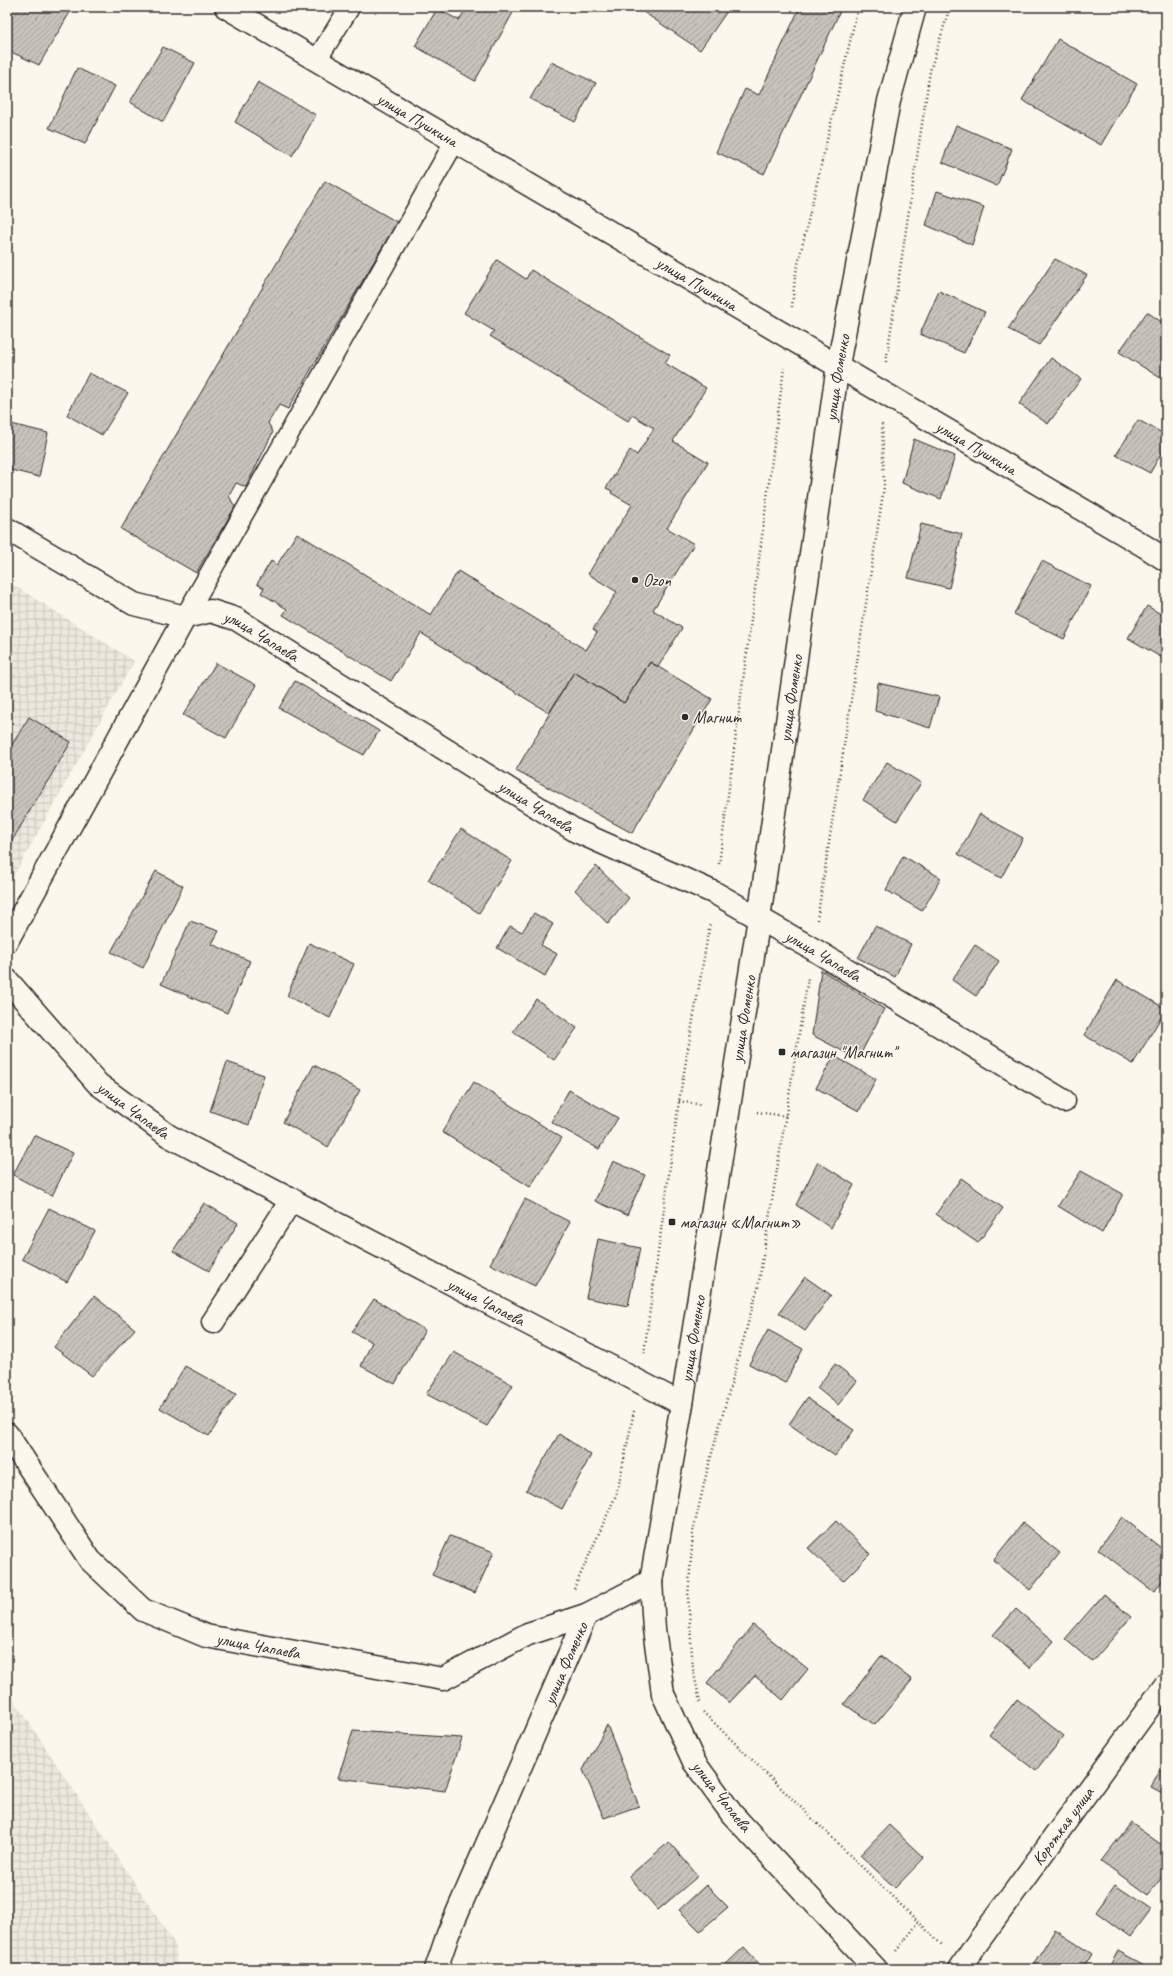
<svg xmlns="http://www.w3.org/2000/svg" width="1173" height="1976" viewBox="0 0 1173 1976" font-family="Caveat,sans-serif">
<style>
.industrial{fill:url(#industrial-grid)}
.building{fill:url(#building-hatch);stroke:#2b2b2b}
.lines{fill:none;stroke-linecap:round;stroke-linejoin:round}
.lane-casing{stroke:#2b2b2b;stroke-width:22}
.street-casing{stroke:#2b2b2b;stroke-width:25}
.secondary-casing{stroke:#2b2b2b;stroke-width:25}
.path{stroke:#2b2b2b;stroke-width:2.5;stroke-dasharray:1 3;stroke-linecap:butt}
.lane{stroke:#fbf7ec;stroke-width:19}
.street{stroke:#fbf7ec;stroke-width:22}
.secondary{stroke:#fbf7ec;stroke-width:22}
.poi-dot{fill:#2b2b2b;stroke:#fbf7ec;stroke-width:1.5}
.labels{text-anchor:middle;stroke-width:3;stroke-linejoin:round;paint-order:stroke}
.street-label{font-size:17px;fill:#2b2b2b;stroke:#fbf7ec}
.poi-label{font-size:17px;fill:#2b2b2b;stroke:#fbf7ec;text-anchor:start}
</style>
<defs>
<pattern id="industrial-grid" width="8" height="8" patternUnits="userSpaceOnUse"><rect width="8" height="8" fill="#ebe8de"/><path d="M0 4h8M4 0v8" fill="none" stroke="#cac7bf"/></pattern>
<pattern id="building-hatch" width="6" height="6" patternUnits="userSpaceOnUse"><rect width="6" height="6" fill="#c7c4bc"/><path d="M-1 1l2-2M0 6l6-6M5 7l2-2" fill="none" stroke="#a29f99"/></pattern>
</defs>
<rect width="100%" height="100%" fill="#fbf7ec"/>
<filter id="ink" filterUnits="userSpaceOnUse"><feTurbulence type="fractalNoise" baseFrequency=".025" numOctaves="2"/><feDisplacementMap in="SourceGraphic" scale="8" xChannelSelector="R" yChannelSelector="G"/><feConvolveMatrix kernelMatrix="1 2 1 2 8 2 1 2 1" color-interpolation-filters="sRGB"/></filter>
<g filter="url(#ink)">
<path class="industrial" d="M 7,581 L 134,661 L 7,888 Z
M 7,1689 L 176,1946 L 177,1969 L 7,1969 Z"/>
<path class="building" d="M 14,7 L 73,7 L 39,65 L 7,50 L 7,20 Z
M 467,7 L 512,7 L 515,9 L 475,81 L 415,46 L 437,9 L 459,20 Z
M 645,7 L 730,7 L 700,50 L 642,11 Z
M 800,7 L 842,7 L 764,174 L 716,152 L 745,89 L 759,95 Z
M 1058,39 L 1137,84 L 1101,145 L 1022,100 Z
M 163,47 L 195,63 L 163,122 L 130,102 Z
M 551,62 L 596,83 L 575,122 L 530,99 Z
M 77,68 L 115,86 L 85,144 L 49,128 Z
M 258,82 L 316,115 L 292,156 L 235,122 Z
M 956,125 L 1012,149 L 997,186 L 942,162 Z
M 325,181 L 397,222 L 288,409 L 279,405 L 268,423 L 273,432 L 246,487 L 236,483 L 229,496 L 235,507 L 196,573 L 121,529 Z
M 937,191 L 984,207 L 972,245 L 926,225 Z
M 1055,259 L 1087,275 L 1039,345 L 1008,329 Z
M 497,260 L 526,279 L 531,270 L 670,355 L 665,363 L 706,388 L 673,441 L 708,462 L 667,528 L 694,544 L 653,610 L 682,628 L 658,667 L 650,662 L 624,703 L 574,672 L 549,713 L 421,633 L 391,681 L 283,615 L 287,609 L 261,593 L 264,588 L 257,584 L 271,561 L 277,565 L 297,533 L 431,615 L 458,571 L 586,650 L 597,632 L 593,629 L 617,592 L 588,574 L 632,505 L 611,493 L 612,491 L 606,488 L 630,450 L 637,455 L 654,428 L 632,415 L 628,421 L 490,336 L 494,331 L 464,313 Z
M 939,291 L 985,312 L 964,353 L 920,334 Z
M 1147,312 L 1166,325 L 1166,373 L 1162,379 L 1119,352 Z
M 1051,358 L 1081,379 L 1048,424 L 1019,404 Z
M 89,373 L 128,393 L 102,435 L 67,415 Z
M 1138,420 L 1166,435 L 1166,445 L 1150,473 L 1116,455 Z
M 7,423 L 48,433 L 39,477 L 7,469 Z
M 914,439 L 955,456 L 941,499 L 902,483 Z
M 921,524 L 962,534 L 949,588 L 908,578 Z
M 1042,561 L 1091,586 L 1064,639 L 1014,614 Z
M 1147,606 L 1166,617 L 1166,656 L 1164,659 L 1128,638 Z
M 650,662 L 712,699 L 632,833 L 516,770 L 574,672 L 624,703 Z
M 216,663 L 256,685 L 226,738 L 183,715 Z
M 295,681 L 379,731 L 364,755 L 279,708 Z
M 878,683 L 939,697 L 930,728 L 875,711 Z
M 29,717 L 71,742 L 7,849 L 7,753 Z
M 887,762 L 921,783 L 897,821 L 863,800 Z
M 980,814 L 1023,838 L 1001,878 L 958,854 Z
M 461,829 L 512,861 L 479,913 L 428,880 Z
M 903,856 L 941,878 L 922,911 L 886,890 Z
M 596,866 L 629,898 L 608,924 L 575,890 Z
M 156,871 L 183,886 L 143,968 L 111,952 Z
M 534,913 L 553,924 L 541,945 L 557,954 L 545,976 L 497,948 L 510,926 L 522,932 Z
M 190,921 L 219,931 L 212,944 L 250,961 L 227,1013 L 161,984 Z
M 875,926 L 911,944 L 895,977 L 858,958 Z
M 309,943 L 354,964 L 330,1018 L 287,996 Z
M 975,945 L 999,961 L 976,996 L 952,980 Z
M 821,970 L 884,1009 L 858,1059 L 812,1035 Z
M 1117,980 L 1166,1009 L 1133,1064 L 1084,1035 Z
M 536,999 L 577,1028 L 554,1060 L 513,1032 Z
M 834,1056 L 876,1079 L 859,1111 L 816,1088 Z
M 227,1062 L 264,1075 L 249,1125 L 210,1111 Z
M 314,1065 L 360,1090 L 328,1147 L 283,1122 Z
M 474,1082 L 562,1138 L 530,1187 L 442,1132 Z
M 569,1090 L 618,1118 L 599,1149 L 551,1122 Z
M 34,1135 L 73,1153 L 52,1196 L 13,1175 Z
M 613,1161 L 645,1175 L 627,1215 L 595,1201 Z
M 818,1162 L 854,1185 L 831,1228 L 796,1205 Z
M 1081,1171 L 1123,1194 L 1102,1233 L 1058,1206 Z
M 961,1178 L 1003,1208 L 978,1243 L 936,1214 Z
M 525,1199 L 570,1222 L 535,1286 L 490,1264 Z
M 204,1203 L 238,1223 L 209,1271 L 173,1251 Z
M 49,1208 L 95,1231 L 67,1282 L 22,1259 Z
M 598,1239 L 640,1248 L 628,1306 L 586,1298 Z
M 805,1277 L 831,1295 L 805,1331 L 779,1313 Z
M 94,1296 L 135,1329 L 92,1376 L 54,1347 Z
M 374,1299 L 425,1330 L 395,1384 L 361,1366 L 372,1342 L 352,1332 Z
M 768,1330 L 803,1349 L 785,1383 L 749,1364 Z
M 454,1352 L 513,1385 L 487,1426 L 426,1394 Z
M 835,1364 L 857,1381 L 838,1405 L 817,1388 Z
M 185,1366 L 236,1394 L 209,1436 L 160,1408 Z
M 807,1398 L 854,1430 L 835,1456 L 789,1424 Z
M 559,1434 L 591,1455 L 562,1509 L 526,1490 Z
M 1122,1517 L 1166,1552 L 1166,1576 L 1154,1592 L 1098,1549 Z
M 836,1521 L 870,1554 L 843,1581 L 808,1548 Z
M 1023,1523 L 1060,1553 L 1030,1590 L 993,1560 Z
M 450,1536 L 494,1552 L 475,1593 L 432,1575 Z
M 1104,1594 L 1131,1617 L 1092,1662 L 1065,1639 Z
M 1016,1609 L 1054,1641 L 1030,1668 L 993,1635 Z
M 753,1625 L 808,1669 L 783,1700 L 755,1676 L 729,1703 L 707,1683 Z
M 881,1656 L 912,1680 L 875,1725 L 844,1704 Z
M 1017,1699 L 1064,1736 L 1036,1771 L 989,1735 Z
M 607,1725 L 639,1806 L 604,1818 L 583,1770 Z
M 353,1731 L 462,1738 L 445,1791 L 338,1778 Z
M 1160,1769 L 1166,1773 L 1166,1795 L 1151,1787 Z
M 1131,1823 L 1166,1848 L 1166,1872 L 1148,1895 L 1101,1861 Z
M 889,1825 L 924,1858 L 895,1888 L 860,1855 Z
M 669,1842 L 698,1876 L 658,1910 L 629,1876 Z
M 706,1885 L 728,1907 L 700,1931 L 679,1910 Z
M 1115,1885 L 1151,1909 L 1130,1937 L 1096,1912 Z
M 1055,1930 L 1092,1954 L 1083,1969 L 1030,1969 Z
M 744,1947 L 764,1969 L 721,1969 Z
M 1118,1951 L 1150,1968 L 1150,1969 L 1108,1969 Z"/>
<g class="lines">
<g class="lane-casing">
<path id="lane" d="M 316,61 L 350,7
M 185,617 L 455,141"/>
</g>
<g class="street-casing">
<g id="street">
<path id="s1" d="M 226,7 L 1146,547 L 1166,560"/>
<path id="s2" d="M 7,529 L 134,604 L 185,617 L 211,611 L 236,619 L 576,831 L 715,893 L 813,949 L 1064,1101"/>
<path d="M 7,941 L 185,617"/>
<path id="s3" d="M 7,980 L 98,1084 L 169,1136 L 682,1404"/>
<path d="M 213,1322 L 292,1199"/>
<path id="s4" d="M 7,1434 L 90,1560 L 143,1610 L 206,1636 L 443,1679 L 528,1634 L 586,1615"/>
<path id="s5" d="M 436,1969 L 448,1934 L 586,1615 L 651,1581"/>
<path id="s6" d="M 960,1969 L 975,1946 L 1166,1684"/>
</g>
</g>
<g class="secondary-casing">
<g id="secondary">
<path id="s7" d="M 876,1969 L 732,1814 L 694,1762 L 663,1694 L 654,1629 L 651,1581 L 682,1404 L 759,918 L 838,365 L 889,101 L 915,7"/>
</g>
</g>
<path class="path" d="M 792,307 L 795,277 L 858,7
M 886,362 L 930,71 L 950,7
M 719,864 L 784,368
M 817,920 L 884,487 L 882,424
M 679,1101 L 702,1105
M 757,1112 L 786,1116
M 644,1353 L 679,1101 L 710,923
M 574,1589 L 617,1493 L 634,1411
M 700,1702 L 693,1669 L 688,1597 L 693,1532 L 707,1471 L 758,1287 L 808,978
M 703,1712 L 943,1946
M 896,1951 L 918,1923"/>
<use href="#lane" class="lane"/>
<use href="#street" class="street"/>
<use href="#secondary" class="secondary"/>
</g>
</g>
<g class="poi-dot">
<circle cx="635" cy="580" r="4"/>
<circle cx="685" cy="717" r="4"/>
<rect x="778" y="1048" width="8" height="8" rx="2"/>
<rect x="668" y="1218" width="8" height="8" rx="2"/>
</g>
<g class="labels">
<g class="street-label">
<text dy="6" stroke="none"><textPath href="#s1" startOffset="222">улица Пушкина</textPath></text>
<text dy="6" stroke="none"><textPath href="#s1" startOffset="546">улица Пушкина</textPath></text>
<text dy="6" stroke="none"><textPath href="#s7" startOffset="1682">улица Фоменко</textPath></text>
<text dy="6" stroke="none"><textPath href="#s1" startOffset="870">улица Пушкина</textPath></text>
<text dy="6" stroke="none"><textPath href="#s2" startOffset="283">улица Чапаева</textPath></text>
<text dy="6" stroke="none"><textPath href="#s7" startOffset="1358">улица Фоменко</textPath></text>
<text dy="6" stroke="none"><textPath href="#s2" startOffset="607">улица Чапаева</textPath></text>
<text dy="6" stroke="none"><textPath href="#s2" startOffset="931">улица Чапаева</textPath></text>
<text dy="6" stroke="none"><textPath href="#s7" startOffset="1034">улица Фоменко</textPath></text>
<text dy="6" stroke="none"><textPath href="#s3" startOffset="182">улица Чапаева</textPath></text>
<text dy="6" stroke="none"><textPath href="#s3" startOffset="584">улица Чапаева</textPath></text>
<text dy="6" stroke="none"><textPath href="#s7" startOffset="710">улица Фоменко</textPath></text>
<text dy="6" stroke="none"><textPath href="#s4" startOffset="345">улица Чапаева</textPath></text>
<text dy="6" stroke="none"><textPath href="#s5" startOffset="332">улица Фоменко</textPath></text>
<text transform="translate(722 1796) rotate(52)" y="6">улица Чапаева</text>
<text dy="6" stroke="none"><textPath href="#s6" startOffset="176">Короткая улица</textPath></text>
</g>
<g class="poi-label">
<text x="643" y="586">Ozon</text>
<text x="693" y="723">Магнит</text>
<text x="790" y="1058">магазин "Магнит"</text>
<text x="680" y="1228">магазин «Магнит»</text>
</g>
</g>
<rect width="1173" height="1976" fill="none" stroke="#fbf7ec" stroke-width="24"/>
<rect x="12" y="12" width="1149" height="1952" fill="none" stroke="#2b2b2b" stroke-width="1.5" filter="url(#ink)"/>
</svg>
